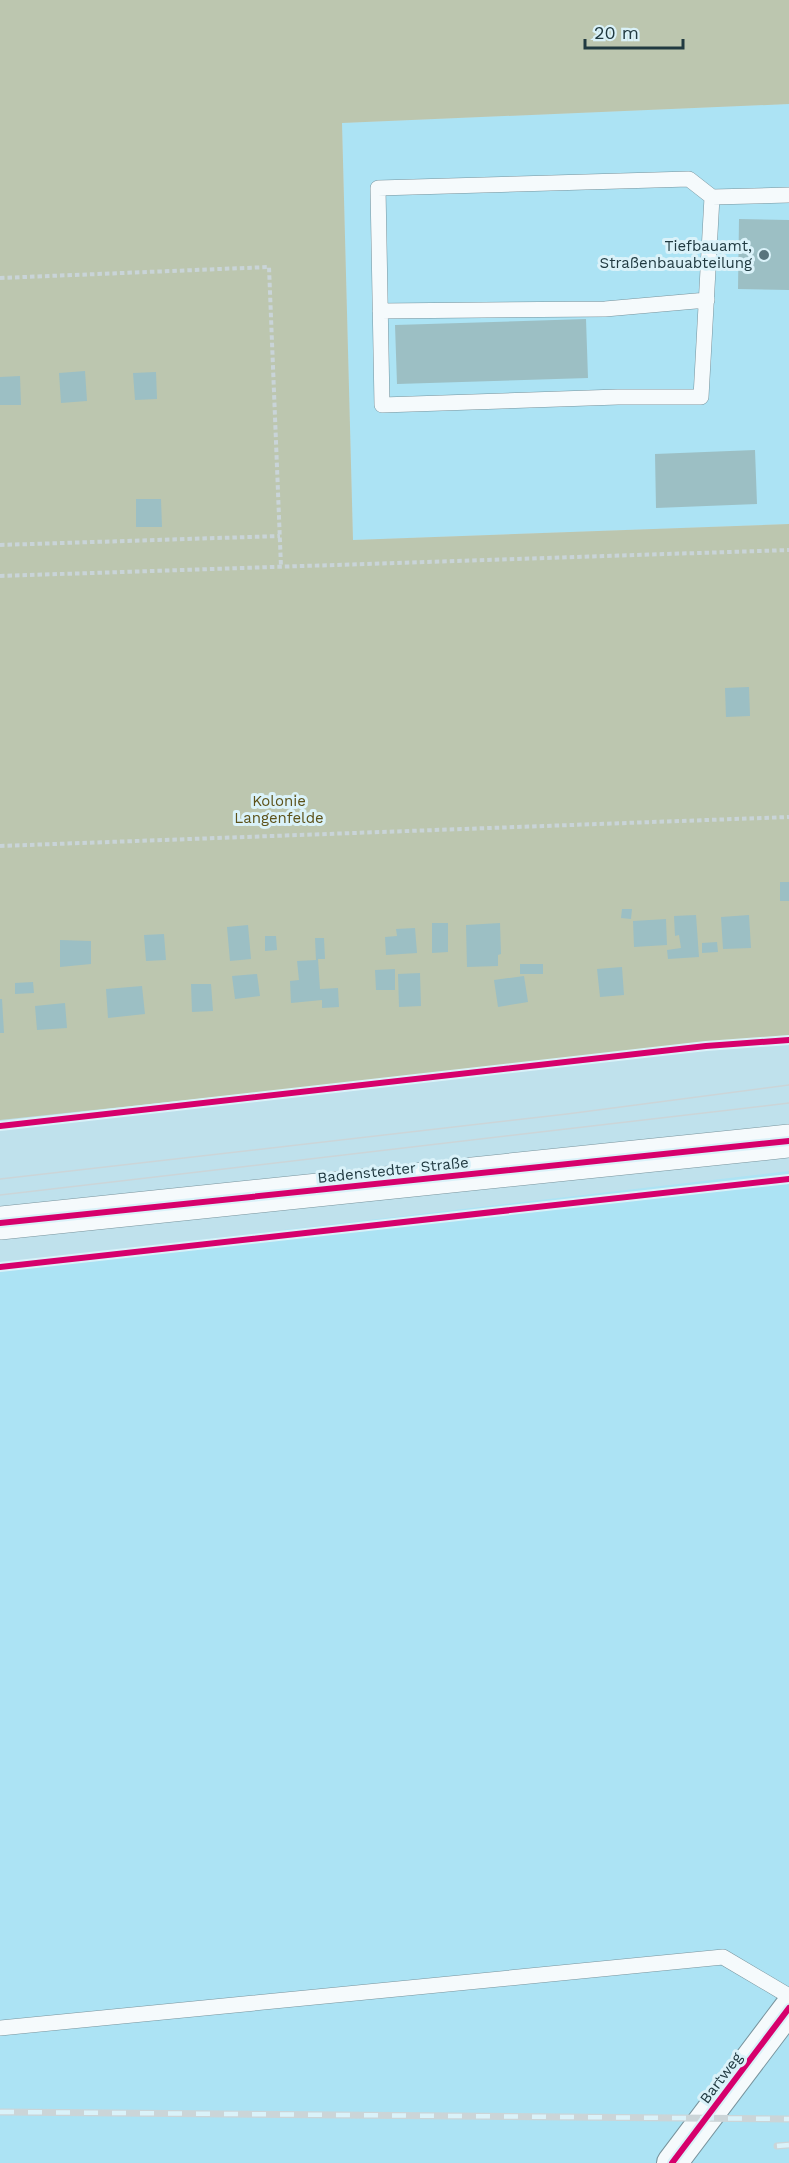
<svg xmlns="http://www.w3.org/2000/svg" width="789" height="2163" viewBox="0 0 789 2163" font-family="'Work Sans',sans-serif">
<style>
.built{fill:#ace3f4}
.green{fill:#bcc6af}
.building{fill:#9cbfc4}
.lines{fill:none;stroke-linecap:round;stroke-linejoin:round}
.service-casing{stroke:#78939c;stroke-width:16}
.minor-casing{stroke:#78939c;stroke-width:32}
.tertiary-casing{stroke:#78939c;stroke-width:34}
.path{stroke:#c9d4d8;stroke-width:4;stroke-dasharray:4.5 3;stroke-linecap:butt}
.service{stroke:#f5fafc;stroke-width:15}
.minor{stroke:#f5fafc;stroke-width:30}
.tertiary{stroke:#f5fafc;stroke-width:33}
.tram{stroke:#cbd5d8;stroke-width:1.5}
.rail-casing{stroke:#cbd5d8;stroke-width:7}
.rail{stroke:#daf2f9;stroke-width:4.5;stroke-dasharray:14;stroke-linecap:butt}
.cycleway-casing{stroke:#daf2f9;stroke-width:10}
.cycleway{stroke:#d6006c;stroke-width:6}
.poi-dot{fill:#58747d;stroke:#daf2f9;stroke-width:2}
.labels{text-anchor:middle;stroke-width:6;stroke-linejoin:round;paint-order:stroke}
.poi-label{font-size:15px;fill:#213a41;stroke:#daf2f9;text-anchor:end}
.park-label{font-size:15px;fill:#5c5119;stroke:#daf2f9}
.street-label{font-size:15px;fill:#213a41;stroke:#daf2f9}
</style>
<rect width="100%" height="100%" fill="#bfe1ec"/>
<path class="built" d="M 789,104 L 789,524 L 353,540 L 342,123 Z
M 789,1171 L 789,2163 L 0,2163 L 0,1263 Z"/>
<path class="green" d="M 0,0 L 789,0 L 789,104 L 342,123 L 353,540 L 789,524 L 789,1036 L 0,1120 Z"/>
<path class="building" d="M 739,219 L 789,220 L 789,290 L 738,289 Z
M 586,319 L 588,378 L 397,384 L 395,325 Z
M 85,371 L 87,401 L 61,403 L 59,373 Z
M 156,372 L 157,399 L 135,400 L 133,373 Z
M 20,376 L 21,405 L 0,405 L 0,377 Z
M 755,450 L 757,504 L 656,508 L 655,454 Z
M 136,499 L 161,499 L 162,527 L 136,527 Z
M 749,687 L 750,716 L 726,717 L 725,688 Z
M 780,882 L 789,882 L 789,901 L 780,901 Z
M 622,909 L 632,909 L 631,919 L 621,918 Z
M 696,915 L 699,957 L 668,959 L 667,950 L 681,948 L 679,935 L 675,936 L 674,916 Z
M 749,915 L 751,948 L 723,949 L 721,917 Z
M 666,919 L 667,945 L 634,947 L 633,921 Z
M 432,923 L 448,923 L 448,952 L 432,953 Z
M 500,923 L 501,954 L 498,955 L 498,966 L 467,967 L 466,925 Z
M 248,925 L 251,959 L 230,961 L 227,927 Z
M 415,928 L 417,953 L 386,955 L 385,937 L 397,936 L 396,929 Z
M 164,934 L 166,960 L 146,961 L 144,935 Z
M 265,936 L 276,936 L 277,950 L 265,951 Z
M 315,938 L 324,938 L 325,959 L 318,959 L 320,989 L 338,988 L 339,1007 L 322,1008 L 322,1000 L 291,1003 L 290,981 L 299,980 L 297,961 L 316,960 Z
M 60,940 L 91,941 L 91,964 L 60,967 Z
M 717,942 L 718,952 L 702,953 L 702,943 Z
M 520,964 L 543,964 L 543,974 L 520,974 Z
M 622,967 L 624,995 L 600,997 L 597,969 Z
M 395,969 L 395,990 L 376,990 L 375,970 Z
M 420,973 L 421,1006 L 399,1007 L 398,974 Z
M 257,974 L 260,996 L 235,999 L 232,976 Z
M 524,976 L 528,1002 L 498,1007 L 494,980 Z
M 33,982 L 34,993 L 15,994 L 15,983 Z
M 191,984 L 211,984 L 213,1011 L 192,1012 Z
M 142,986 L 145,1014 L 108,1018 L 106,989 Z
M 0,999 L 2,999 L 4,1033 L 0,1033 Z
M 65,1003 L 67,1028 L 37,1030 L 35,1006 Z"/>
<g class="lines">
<g class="service-casing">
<path id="service" d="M 712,197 L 701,397 L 618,397 L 382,405 L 378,188 L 689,179 L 712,197 L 789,195
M 380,311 L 605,309 L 707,300
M 0,2028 L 723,1957 L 789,1996"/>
</g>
<g class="minor-casing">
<path id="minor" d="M 672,2163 L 789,2008"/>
</g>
<g class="tertiary-casing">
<path id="tertiary" d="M 0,1223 L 789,1141"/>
</g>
<path class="path" d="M 0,278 L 269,267 L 281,567
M 0,545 L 280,536
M 0,576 L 789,550
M 0,846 L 789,817"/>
<use href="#service" class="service"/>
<use href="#minor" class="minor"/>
<use href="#tertiary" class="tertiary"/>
<path class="tram" d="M 0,1179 L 567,1114 L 789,1085
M 0,1195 L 789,1103"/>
<g class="rail-casing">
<path id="rail" d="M 0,2112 L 789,2119
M 777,2146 L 789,2145"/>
</g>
<use href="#rail" class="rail"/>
<g class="cycleway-casing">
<path id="cycleway" d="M 0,1126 L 706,1046 L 789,1040
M 0,1223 L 789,1141
M 0,1267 L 789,1179
M 672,2163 L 789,2008"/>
</g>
<use href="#cycleway" class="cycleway"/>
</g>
<circle class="poi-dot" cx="764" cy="255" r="6"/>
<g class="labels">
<g class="poi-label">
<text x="752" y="251">Tiefbauamt,<tspan x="752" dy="17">Straßenbauabteilung</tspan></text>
</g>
<g class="park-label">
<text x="279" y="806">Kolonie<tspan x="279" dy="17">Langenfelde</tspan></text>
</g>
<g class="street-label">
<text transform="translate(393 1170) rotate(-6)" y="5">Badenstedter Straße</text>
<text transform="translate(721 2078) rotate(-53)" y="5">Bartweg</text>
</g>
</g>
<path d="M585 39v9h98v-9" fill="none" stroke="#213a41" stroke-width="3"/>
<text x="594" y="39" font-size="18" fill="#213a41" stroke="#daf2f9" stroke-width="4.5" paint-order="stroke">20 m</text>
</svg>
